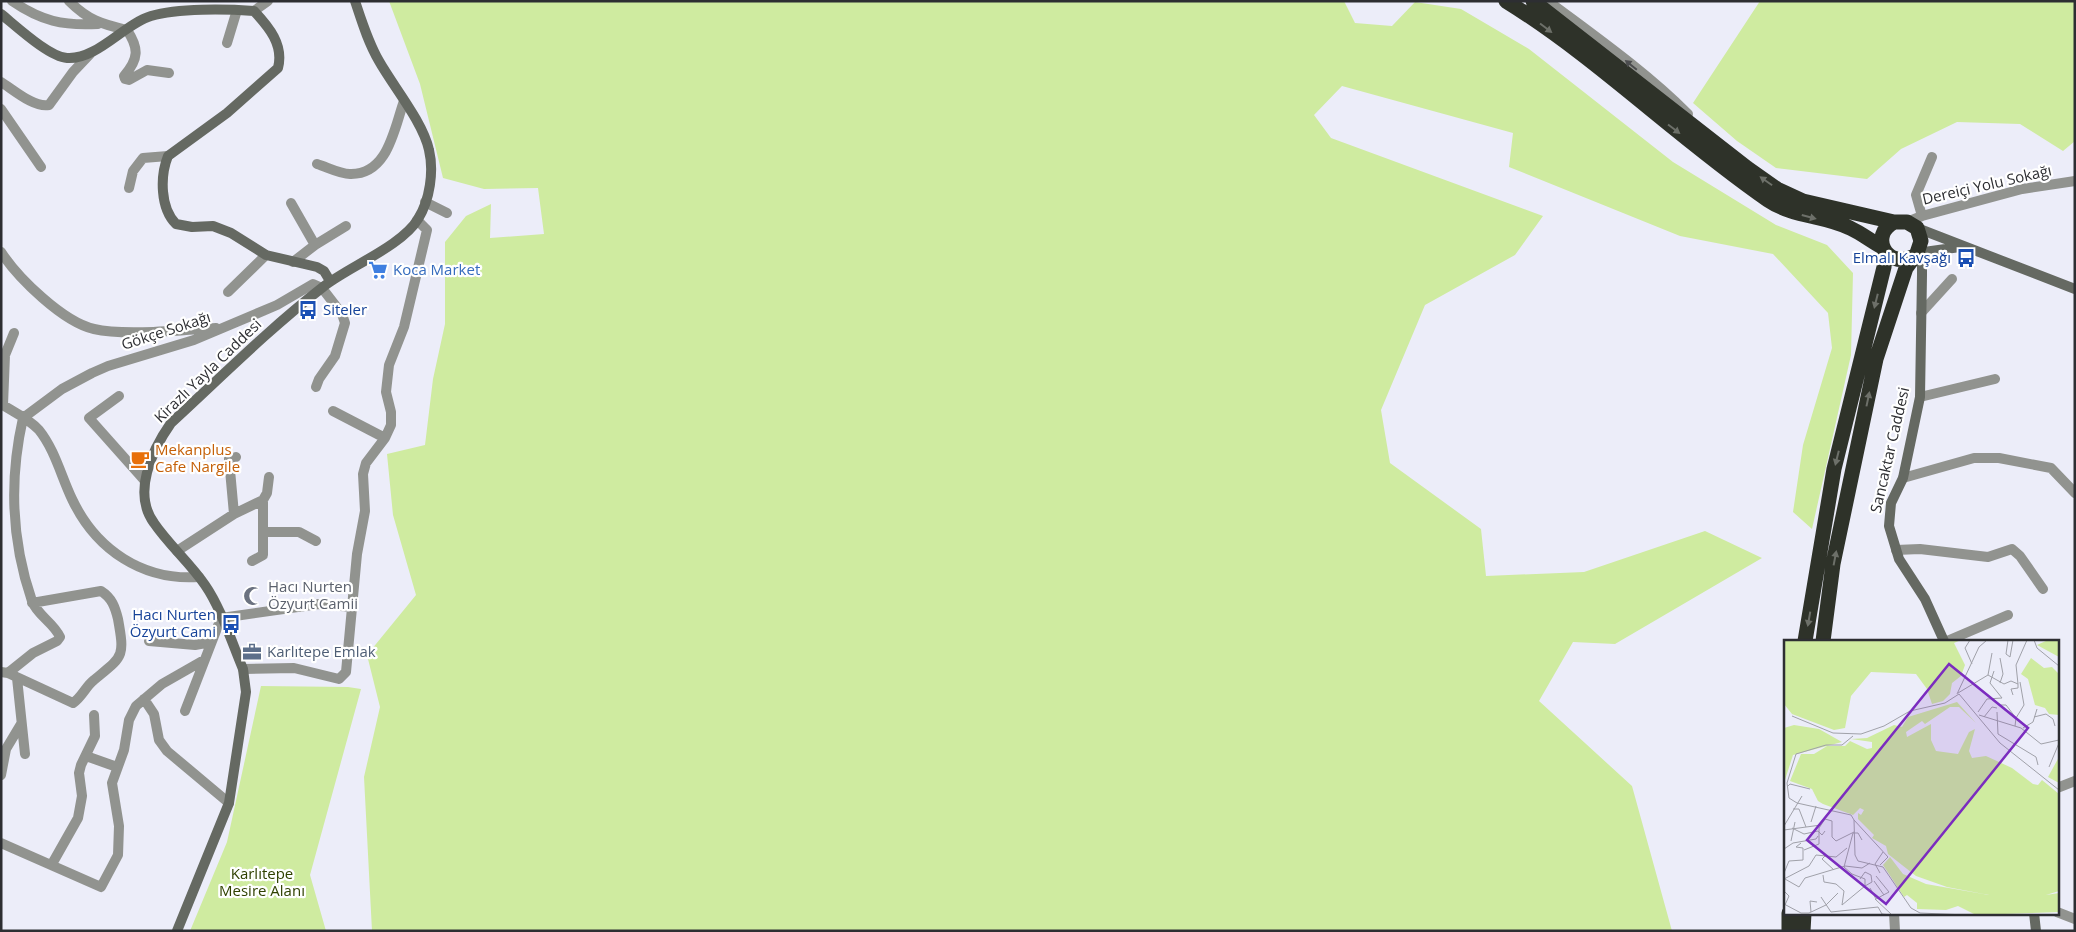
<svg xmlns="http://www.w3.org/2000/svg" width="2076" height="932" viewBox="0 0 2076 932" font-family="'Open Sans',sans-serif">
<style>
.green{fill:#cfeba0}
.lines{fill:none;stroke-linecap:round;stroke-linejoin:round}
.street{stroke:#91938f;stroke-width:10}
.secondary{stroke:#656962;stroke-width:10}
.highway{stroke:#2e3229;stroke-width:15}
.oneway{fill:#6d7069}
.oneway2{fill:#4b4c4e}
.labels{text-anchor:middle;stroke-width:4.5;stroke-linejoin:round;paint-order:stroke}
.street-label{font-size:15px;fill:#2d2e32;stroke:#fff}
.transit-label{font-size:15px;fill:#164399;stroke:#fff;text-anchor:end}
.shop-label{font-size:15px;fill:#366cbe;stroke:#fff;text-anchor:start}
.food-label{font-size:15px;fill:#c56008;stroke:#fff;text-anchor:start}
.worship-label{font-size:15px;fill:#5b616d;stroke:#fff;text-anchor:start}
.service-label{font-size:15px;fill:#4e5e75;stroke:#fff;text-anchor:start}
.park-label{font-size:15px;fill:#304100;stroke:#fff}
.inset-road{fill:none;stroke:#a0a1a9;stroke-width:1}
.view{fill:#7b2cbf;fill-opacity:0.15;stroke:#7b2cbf;stroke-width:2.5}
.inset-edge{fill:none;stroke:#2d2e32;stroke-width:2.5}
</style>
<rect width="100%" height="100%" fill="#ecedf9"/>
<path class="green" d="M 389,1 L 1344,1 L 1355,23 L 1392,26 L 1415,2 L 1461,9 L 1529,49 L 1673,162 L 1776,225 L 1827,245 L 1853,273 L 1851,355 L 1812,529 L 1793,512 L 1803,445 L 1832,348 L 1828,313 L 1773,254 L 1680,236 L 1509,167 L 1513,133 L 1342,86 L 1314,115 L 1331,138 L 1543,216 L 1515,255 L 1425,305 L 1381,410 L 1390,463 L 1481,529 L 1486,576 L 1584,572 L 1705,531 L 1762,558 L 1615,644 L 1573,642 L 1539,701 L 1632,786 L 1672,931 L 372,931 L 364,777 L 380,707 L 367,655 L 416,595 L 393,515 L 387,454 L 425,445 L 433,379 L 445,324 L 445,242 L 466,216 L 491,204 L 490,238 L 544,234 L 538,188 L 484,189 L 443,178 L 420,84 Z
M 1760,1 L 2075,1 L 2075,141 L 2063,151 L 2020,124 L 1957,122 L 1901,149 L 1867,179 L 1776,168 L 1737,141 L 1693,103 Z
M 261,686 L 348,687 L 361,689 L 310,875 L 326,931 L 190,931 L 227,842 Z"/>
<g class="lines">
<path class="street" d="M 12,1 C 41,21 63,26 98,24
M 69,1 C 88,20 101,24 127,30 C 139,48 139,59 124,76 L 125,79 L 129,80 L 147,70 L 169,73
M 1548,1 C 1596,37 1646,72 1688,114
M 254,11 L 268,1
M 227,43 L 237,10
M 1,82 C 14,90 34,108 49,105 L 73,72 L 90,54
M 1,109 L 41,167
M 317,164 C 327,167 340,174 350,174 C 388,175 394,129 404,101
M 129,188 L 133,171 L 143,158 L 168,156
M 425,202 L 447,213
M 291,203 L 315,245
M 1922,216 L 1916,195 L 1932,157
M 1907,222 L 1922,216 L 2022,189 L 2075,181
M 1,252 C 18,278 63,322 94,329 C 124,336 183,330 216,328
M 293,262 L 315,245 L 346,226
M 228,292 L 266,255
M 1921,313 L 1952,279
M 119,396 L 89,418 L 145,481
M 1920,397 L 1995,379
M 1,404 C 14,412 29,419 39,430 C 55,450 61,476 72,499 C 96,550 143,581 199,577
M 3,405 L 5,355 L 14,333
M 333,411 L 385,438
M 1903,478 L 1974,458 L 1999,458 L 2051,468 L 2075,493
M 263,500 L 263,532 L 299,532 L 316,541
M 234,514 L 229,459 L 236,457
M 1896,550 L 1920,549 L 1988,557 L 2012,549 L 2020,556 L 2043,589
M 177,551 L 234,514 L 263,500 L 267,493 L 269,477
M 252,561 L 263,555 L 263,532
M 149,641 L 195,645 L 211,642
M 1947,641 L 2008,615
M 243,669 L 294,668 L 339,679 L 346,672 L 357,554 L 365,511 L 363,474 L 366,463 L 385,438 L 391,425 L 391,412 L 386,392 L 389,365 L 404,327 L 427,230 L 417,220
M 1,672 L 8,673 L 33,653 L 57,641 L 60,637 C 54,623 37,615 32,601 C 11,540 9,480 23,418 L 62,389 L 92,373 L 108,366 L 194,340 L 277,305 L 313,284 L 322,288 L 342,314 L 345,323 L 335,356 L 319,379 L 316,387
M 8,673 L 73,703 C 82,697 86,686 94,680 C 123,656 125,658 118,619 C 115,607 112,598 101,591 L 32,603
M 17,678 L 25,754
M 144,699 L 154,714 L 159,740 L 167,751 L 229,803
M 185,711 L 221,618 L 319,604 L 352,607
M 86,756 L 117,767
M 1,775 L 6,749 L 21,724
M 2057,788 L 2075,781
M 1,843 L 101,887 L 118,855 L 119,826 L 112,783 L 124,750 L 129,720 L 136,706 L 162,684 L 204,660
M 52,864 L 78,818 L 82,796 L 79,773 L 81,765 L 95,736 L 94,715
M 2057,912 L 2075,919
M 1894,913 L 1895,931"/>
<path class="secondary" d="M 1,14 C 16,26 49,57 67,58 C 97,60 124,24 151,16 C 178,8 226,9 254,11 C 269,27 284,45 278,68 L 227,113 L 168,156 C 160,176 160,208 176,224 L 192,227 L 213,226 L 231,233 L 266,255 L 317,267 L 324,271 L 330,281
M 1917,228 L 2075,289
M 1917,253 L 1960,247
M 1915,255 L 1922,265 L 1922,275 L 1920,397 L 1903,478 L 1891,503 L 1889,526 L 1899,559 L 1925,599 L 1944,641
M 2034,913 L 2036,931
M 177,931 L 229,803 L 246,692 L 243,669 C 232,643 221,608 205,585 C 190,563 169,545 154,523 C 132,493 152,450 171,423 C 221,377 269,329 323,287 C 348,267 402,246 418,219 C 430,200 434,171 429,150 C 423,122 393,86 379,61 C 368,42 362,22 355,1"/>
<path class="highway" d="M 1506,1 C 1598,58 1678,138 1768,200 C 1793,217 1824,215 1850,228 C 1861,233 1871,241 1882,247
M 1533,1 L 1747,168 L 1777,189 L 1803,201 L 1894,222 L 1907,222 L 1917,228 L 1921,241 L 1917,253 L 1906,268 L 1876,359 L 1833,564 L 1823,641
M 1894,222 C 1869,235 1886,269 1912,257
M 1805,641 L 1834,469 L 1884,267 L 1885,253
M 1789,931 L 1789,913
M 1803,931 L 1804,913"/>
</g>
<defs><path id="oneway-solid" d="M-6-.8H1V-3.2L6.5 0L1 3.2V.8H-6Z" transform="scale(1.25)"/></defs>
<g class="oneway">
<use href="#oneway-solid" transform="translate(1546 28) rotate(37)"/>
<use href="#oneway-solid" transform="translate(1674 129) rotate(37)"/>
<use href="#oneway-solid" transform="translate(1766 181) rotate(-145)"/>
<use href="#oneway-solid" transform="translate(1809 217) rotate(15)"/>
<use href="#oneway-solid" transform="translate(1876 301) rotate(104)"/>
<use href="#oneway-solid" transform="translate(1868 399) rotate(-78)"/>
<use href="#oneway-solid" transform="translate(1837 458) rotate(104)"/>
<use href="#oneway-solid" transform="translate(1835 558) rotate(-79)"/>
<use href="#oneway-solid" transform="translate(1809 619) rotate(100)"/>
</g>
<use class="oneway2" href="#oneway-solid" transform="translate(1631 65) rotate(-141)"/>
<defs>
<g id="bus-bare" transform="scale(1.5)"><path d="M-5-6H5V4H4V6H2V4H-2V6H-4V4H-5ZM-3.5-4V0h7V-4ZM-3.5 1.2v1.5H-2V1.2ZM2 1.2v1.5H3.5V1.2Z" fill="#1a4fb4" stroke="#fff" stroke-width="2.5" paint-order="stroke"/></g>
<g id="supermarket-bare" transform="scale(1.5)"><path d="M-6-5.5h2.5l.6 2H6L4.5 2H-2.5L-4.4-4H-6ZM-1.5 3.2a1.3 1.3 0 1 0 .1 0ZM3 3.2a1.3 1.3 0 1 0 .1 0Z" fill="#3f7fe0" stroke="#fff" stroke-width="2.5" paint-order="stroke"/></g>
<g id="cafe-bare" transform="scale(1.5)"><path d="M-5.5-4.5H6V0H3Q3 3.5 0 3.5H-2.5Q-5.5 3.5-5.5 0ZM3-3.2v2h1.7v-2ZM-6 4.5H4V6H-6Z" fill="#e8710a" stroke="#fff" stroke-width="2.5" paint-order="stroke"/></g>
<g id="mosque-bare" transform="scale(1.5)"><path d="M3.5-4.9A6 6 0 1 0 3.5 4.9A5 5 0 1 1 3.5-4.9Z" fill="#6b7280" stroke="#fff" stroke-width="2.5" paint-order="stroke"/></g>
<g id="office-bare" transform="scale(1.5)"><path d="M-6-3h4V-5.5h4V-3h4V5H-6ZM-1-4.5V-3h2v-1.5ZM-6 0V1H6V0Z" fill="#5c6f8a" stroke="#fff" stroke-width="2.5" paint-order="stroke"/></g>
</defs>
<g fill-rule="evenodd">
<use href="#bus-bare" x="1966" y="258"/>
<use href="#supermarket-bare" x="378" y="270"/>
<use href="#bus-bare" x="308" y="310"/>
<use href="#cafe-bare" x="140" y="459"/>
<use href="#mosque-bare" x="253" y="596"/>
<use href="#bus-bare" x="231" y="624"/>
<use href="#office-bare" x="252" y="652"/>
</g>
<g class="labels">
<g class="street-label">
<text transform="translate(1987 185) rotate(-13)" y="5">Dereiçi Yolu Sokağı</text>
<text transform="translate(166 331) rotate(-18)" y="5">Gökçe Sokağı</text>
<text transform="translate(208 371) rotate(-44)" y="5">Kirazlı Yayla Caddesi</text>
<text transform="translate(1890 450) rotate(-77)" y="5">Sancaktar Caddesi</text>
</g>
<g class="transit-label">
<text x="1951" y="263">Elmalı Kavşağı</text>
<text x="323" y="315" text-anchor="start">Siteler</text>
<text x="216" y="620">Hacı Nurten<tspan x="216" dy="17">Özyurt Cami</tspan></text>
</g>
<g class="shop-label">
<text x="393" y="275">Koca Market</text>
</g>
<g class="food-label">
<text x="155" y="455">Mekanplus<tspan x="155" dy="17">Cafe Nargile</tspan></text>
</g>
<g class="worship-label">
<text x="268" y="592">Hacı Nurten<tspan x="268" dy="17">Özyurt Camii</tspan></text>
</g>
<g class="service-label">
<text x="267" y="657">Karlıtepe Emlak</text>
</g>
<g class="park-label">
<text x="262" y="879">Karlıtepe<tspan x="262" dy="17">Mesire Alanı</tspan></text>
</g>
</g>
<g transform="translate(1784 640)">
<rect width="275" height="275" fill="#ecedf9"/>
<path d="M 0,0 L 177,0 L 170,3 L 181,25 L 177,36 L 168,43 L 166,54 L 159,61 L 148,64 L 143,49 L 132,34 L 87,32 L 67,56 L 61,88 L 50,90 L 8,74 L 0,64 ZM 264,0 L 275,0 L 275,17 L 253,5 ZM 247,18 L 260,28 L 268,27 L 275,34 L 275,75 L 265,74 L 261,68 L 251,65 L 244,39 L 237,34 ZM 173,62 L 192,83 L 175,67 L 166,67 L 141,84 L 138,81 L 122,92 L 123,97 L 147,84 L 147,100 L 152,111 L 174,114 L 185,92 L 191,89 L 185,111 L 188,118 L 202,116 L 228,128 L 249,144 L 254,145 L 258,140 L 275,154 L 275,251 L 262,255 L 275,253 L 275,272 L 192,275 L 174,266 L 162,270 L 133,269 L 133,263 L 123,255 L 120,257 L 99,225 L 106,217 L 119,234 L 142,244 L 205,255 L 163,247 L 132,236 L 104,214 L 102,206 L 88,198 L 90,195 L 74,179 L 74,173 L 77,175 L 80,170 L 76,168 L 69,175 L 39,164 L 34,161 L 28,149 L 6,141 L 17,114 L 30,114 L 43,106 L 61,106 L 66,101 L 83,109 L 88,108 L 88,102 L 67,99 L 83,98 L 110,85 L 118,87 L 124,77 ZM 10,85 L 35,89 L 58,102 L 9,115 L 0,143 L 0,88 ZM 275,117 L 275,143 L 264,137 Z" fill="#cfeba0"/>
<path class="inset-road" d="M 186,0 L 181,8 L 188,24M 224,0 L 222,14 L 226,17 L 229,0M 250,0 L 253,8 L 275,26M 216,18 L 219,34 L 216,43M 204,35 L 208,13M 174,53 L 204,35 L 220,44 L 227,41 L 234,44 L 232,25 L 243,0M 173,54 L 195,7 L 203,0M 229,55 L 227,49 L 234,48 L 234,44M 217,65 L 222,65 L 232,78M 194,72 L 203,59 L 218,58 L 206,43 L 210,31M 213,72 L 214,94 L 252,117 L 254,125M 195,75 L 237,88 L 257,104 L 275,100M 8,76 L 49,93 L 77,94 L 100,86 L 126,71 L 161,63 L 175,54 L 216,103 L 275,150M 200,77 L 208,67 L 213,68M 250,77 L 262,74 L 269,79 L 271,86M 231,86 L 232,78 L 240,65 L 236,42M 239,88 L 249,82 L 253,69M 69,96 L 58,105 L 42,105 L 12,114 L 3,143 L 5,158 L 13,163 L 67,175 L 70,180 L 71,215 L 74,221 L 99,227 L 127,268 L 136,273 L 182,275M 265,127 L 275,103M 3,147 L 6,144 L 26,149M 9,169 L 15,169 L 22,187M 70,180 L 104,217 L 96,225M 27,182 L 32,166M 0,186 L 18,156M 8,188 L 20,194 L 34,191 L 38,195 L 41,191M 0,190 L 37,185M 7,201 L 11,182M 0,209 L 9,203 L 32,199 L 34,196M 20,210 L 35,204 L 35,188 L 41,179 L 48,181 L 48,197 L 52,201 L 70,192M 41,216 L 38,219 L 50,230M 0,233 L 5,221 L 19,220 L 19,208 L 12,207 L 17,203M 96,233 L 91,224 L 99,212M 39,235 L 40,242 L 52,244 L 60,251 L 58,265M 0,239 L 25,226 L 32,215 L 52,217 L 63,208M 1,239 L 15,247M 76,239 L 81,232 L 87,235 L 88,242 L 81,246M 90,241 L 100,255M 15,247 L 21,238 L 61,226 L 78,228 L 86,223M 86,248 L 92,259 L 105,252 L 92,236M 0,251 L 5,256 L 1,265M 37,257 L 47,272 L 94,267 L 98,274 L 107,275M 91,259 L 107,274M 0,264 L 17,273 L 25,273 L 42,265 L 54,253M 58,265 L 81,246 L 81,239 L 68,234 L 60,227 L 69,193 L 74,193 L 78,200M 27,272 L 26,261 L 33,262"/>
<path class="view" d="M 165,24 L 244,88 L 102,264 L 23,200 Z"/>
<rect width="275" height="275" class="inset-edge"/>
</g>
<rect width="2076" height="932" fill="none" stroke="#2d2e32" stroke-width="5"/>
</svg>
